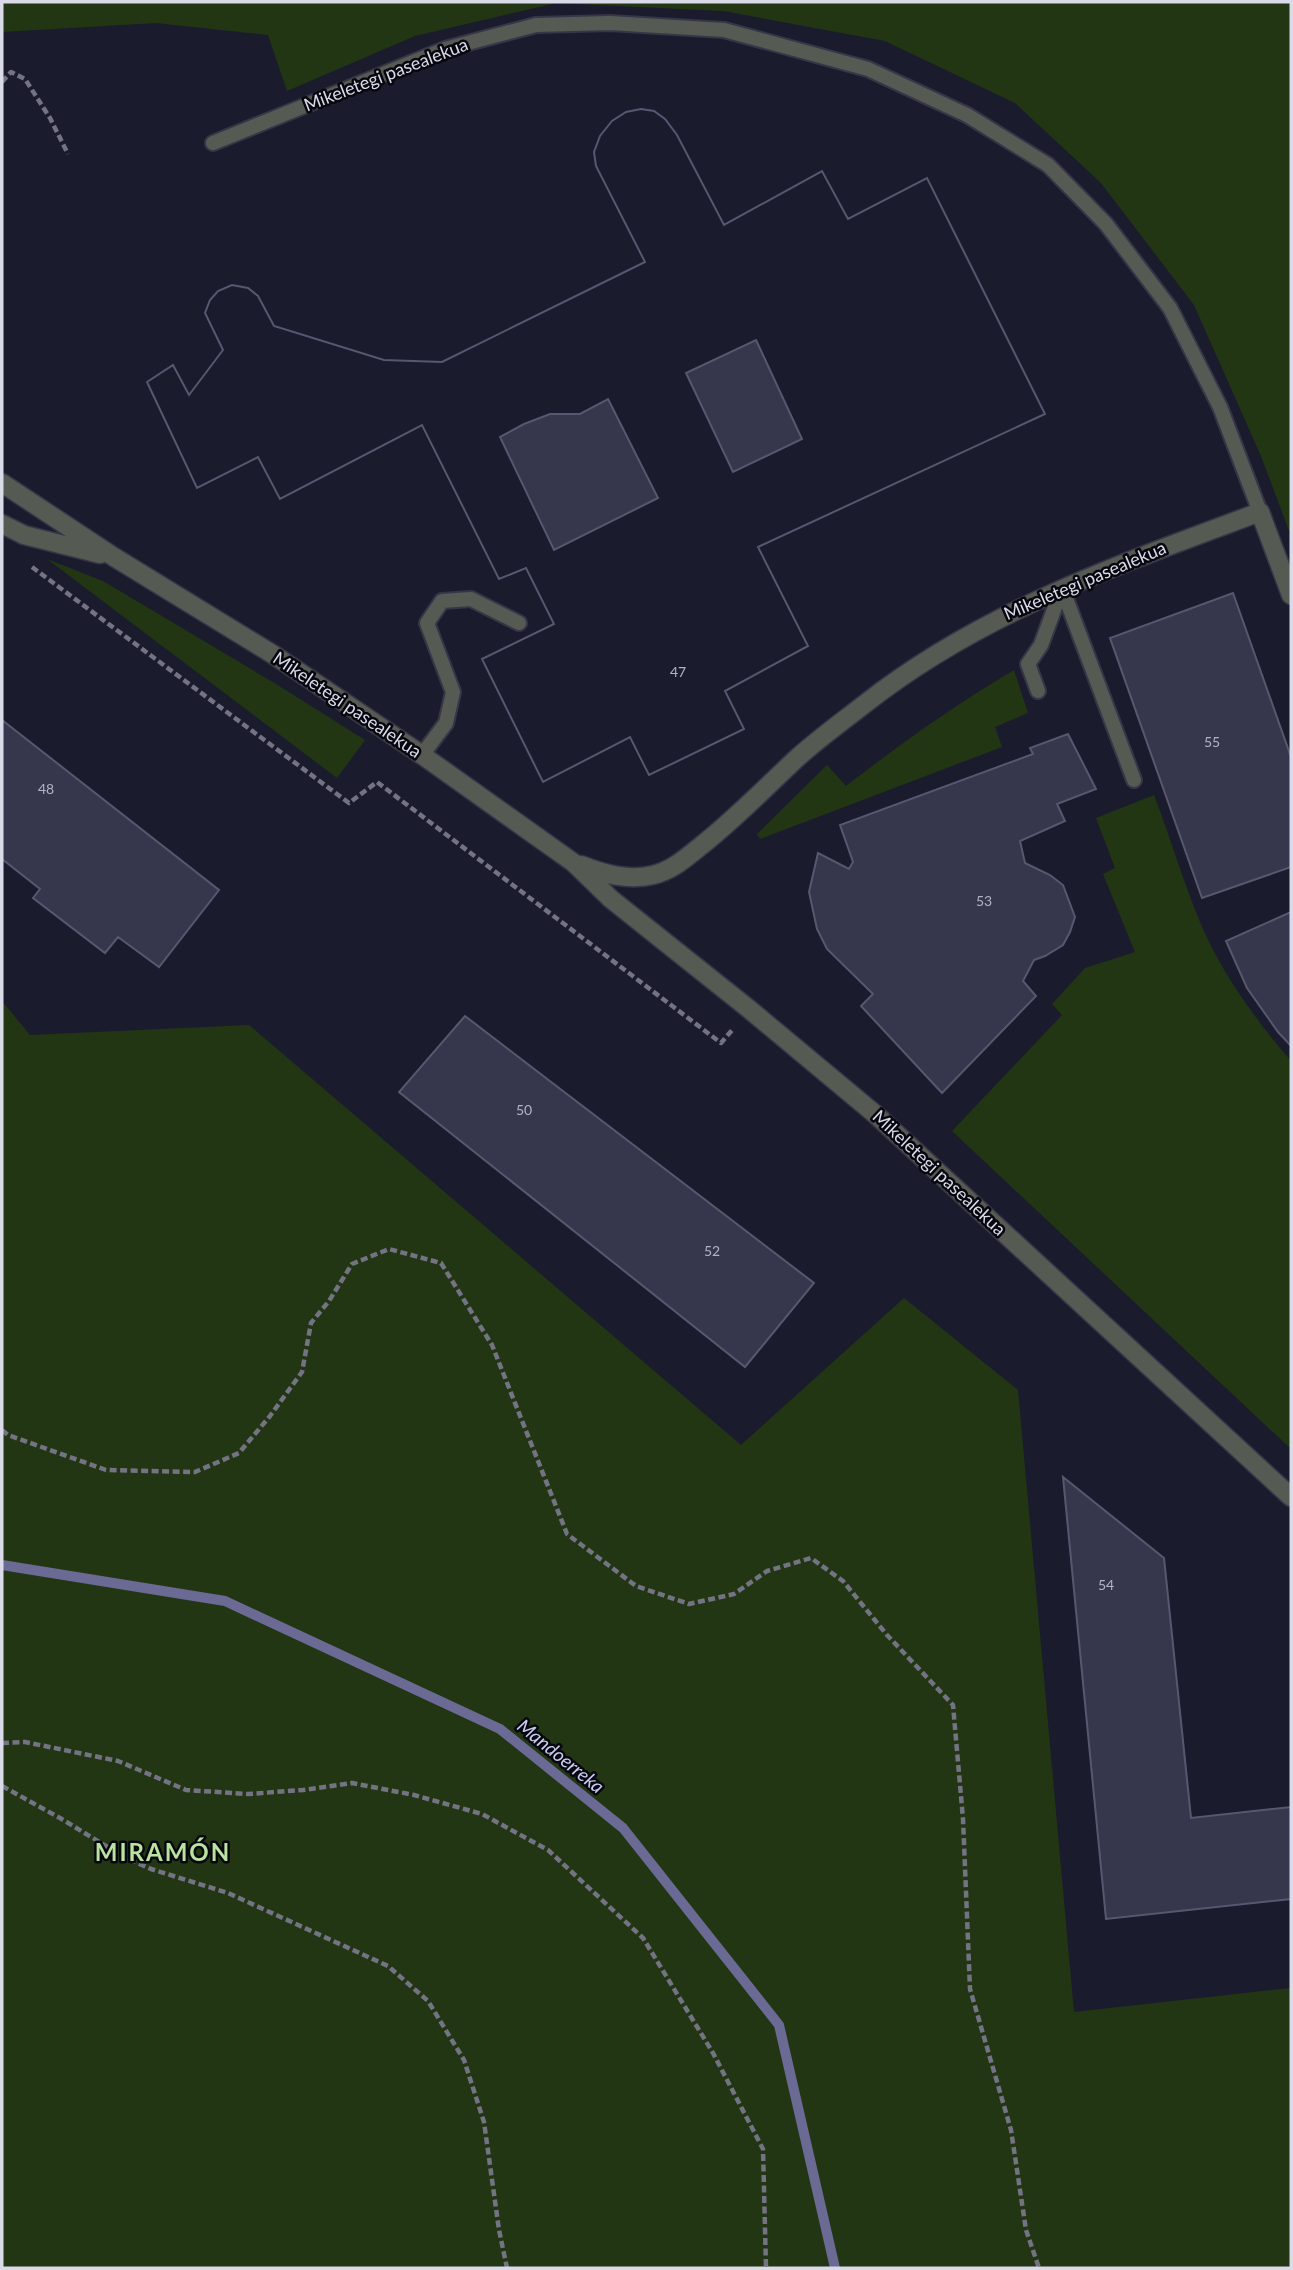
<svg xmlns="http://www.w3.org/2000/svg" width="1293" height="2270" viewBox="0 0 1293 2270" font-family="Lato,sans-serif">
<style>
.green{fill:#233614}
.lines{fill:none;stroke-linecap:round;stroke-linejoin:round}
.stream{stroke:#6b6a95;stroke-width:10}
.building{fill:#36374d;stroke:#57586f;stroke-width:2;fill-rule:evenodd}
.service-casing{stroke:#363648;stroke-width:18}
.minor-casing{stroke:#363648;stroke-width:21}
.path{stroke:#737384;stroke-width:4.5;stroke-dasharray:7 3.5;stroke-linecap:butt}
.service{stroke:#555b52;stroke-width:14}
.minor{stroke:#555b52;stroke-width:18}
.labels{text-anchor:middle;stroke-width:5;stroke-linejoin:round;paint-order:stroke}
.number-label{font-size:14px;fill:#b1b2c2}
.street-label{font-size:18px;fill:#dadbe9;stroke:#07070f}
.water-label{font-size:19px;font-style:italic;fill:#cbcdf0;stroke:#07070f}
.district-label{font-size:24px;font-weight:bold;letter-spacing:2px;fill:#bae39f;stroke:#07070f}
</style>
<rect width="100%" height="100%" fill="#1b1b2e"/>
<path class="green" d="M 2,2 L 1291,2 L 1291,536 L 1261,456 L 1194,305 L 1101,183 L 1015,103 L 885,41 L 723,11 L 556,3 L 415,36 L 287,91 L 268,35 L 156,23 L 2,32 Z
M 47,559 L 103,581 L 276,684 L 365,740 L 337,778 Z
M 1014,670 L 1028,713 L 995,727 L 1002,747 L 760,839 L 757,834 L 827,765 L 846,786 C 900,744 955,705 1014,670 Z
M 1154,795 C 1170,837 1183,881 1200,922 C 1222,974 1255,1019 1291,1061 L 1291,1449 L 952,1131 L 1062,1015 L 1052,1004 L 1085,968 L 1135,952 L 1103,874 L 1115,868 L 1096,818 Z
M 2,1001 L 30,1035 L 249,1025 L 741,1445 L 904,1298 L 1018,1390 L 1074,2012 L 1291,1988 L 1291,2268 L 2,2268 Z"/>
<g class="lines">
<path class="stream" d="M 2,1565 L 225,1601 L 500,1729 L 623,1828 L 779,2025 L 835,2268"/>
</g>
<path class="building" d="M 641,109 L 654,111 L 665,119 L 677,135 L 724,225 L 822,171 L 848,219 L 927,178 L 1045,414 L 758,547 L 808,646 L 725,691 L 744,729 L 649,775 L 630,737 L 543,782 L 482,659 L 554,624 L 526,568 L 499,579 L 422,425 L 280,499 L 258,457 L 197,488 L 147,382 L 173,365 L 189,395 L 223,350 L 205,313 L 210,300 L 218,291 L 232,285 L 248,288 L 258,296 L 274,326 L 384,360 L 442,362 L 645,262 L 596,166 L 594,152 L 600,136 L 612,121 L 626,112 ZM 756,340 L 802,439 L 733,472 L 686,373 ZM 608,399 L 658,498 L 554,550 L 500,437 L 524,424 L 550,414 L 580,414 Z
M 641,109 L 654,111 L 665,119 L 677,135 L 724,225 L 822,171 L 848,219 L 927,178 L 1045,414 L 758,547 L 808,646 L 725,691 L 744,729 L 649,775 L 630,737 L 543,782 L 482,659 L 554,624 L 526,568 L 499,579 L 422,425 L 280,499 L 258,457 L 197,488 L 147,382 L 173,365 L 189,395 L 223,350 L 205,313 L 210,300 L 218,291 L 232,285 L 248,288 L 258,296 L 274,326 L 384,360 L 442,362 L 645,262 L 596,166 L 594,152 L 600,136 L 612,121 L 626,112 Z
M 1233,593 L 1291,757 L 1291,867 L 1202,898 L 1110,638 Z
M 2,720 L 219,890 L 159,967 L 118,937 L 105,953 L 33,898 L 40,889 L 2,859 Z
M 1068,734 L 1096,789 L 1057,804 L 1065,821 L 1020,841 L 1025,863 L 1050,875 L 1063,885 L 1075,917 L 1070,932 L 1063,945 L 1045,956 L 1034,960 L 1023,981 L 1036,996 L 942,1093 L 861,1006 L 873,994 L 827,949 L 817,929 L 809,892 L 818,853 L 849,869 L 853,862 L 840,825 L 1033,754 L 1030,748 Z
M 1291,912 L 1291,1046 L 1278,1032 L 1247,988 L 1226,941 Z
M 465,1016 L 814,1283 L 745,1367 L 399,1092 Z
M 1063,1477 L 1164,1558 L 1191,1818 L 1291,1807 L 1291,1899 L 1106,1919 Z"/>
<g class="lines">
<g class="service-casing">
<path id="service" d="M 213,143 L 445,49 L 536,25 L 610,23 L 724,30 L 868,69 L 967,115 L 1048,165 L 1106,224 L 1170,308 L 1220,407 L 1260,512
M 1062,588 L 1134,780
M 1038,691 L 1028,664 L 1041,645 L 1062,588
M 422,755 L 446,723 L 453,692 L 427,623 L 442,601 L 471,599 L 519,623"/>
</g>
<g class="minor-casing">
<path id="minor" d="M 2,483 L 114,557 L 274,655 L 422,755 L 574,863 L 611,899 L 749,1009 L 875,1114 L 1291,1497
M 2,524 L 24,535 L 100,554
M 581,865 C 604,874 628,881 653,875 C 673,870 687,857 702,845 C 736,818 765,788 796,759 C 818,739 843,721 866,703 C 983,611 1123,563 1260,512 L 1291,595"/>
</g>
<path class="path" d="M 2,82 L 11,72 L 25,79 L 50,118 L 68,154
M 32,567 L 349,803 L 377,782 L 721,1043 L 733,1029
M 2,1430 L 8,1435 L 106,1470 L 195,1472 L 239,1453 L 270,1416 L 302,1372 L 311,1323 L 329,1301 L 352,1264 L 389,1249 L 441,1263 L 492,1345 L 567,1534 L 636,1586 L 689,1604 L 734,1594 L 767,1571 L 811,1558 L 843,1581 L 887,1635 L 953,1705 L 963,1819 L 970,1989 L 1011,2130 L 1026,2230 L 1039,2268
M 2,1743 L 25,1742 L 118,1761 L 186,1790 L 248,1794 L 303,1790 L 352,1783 L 414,1795 L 482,1814 L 548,1850 L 643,1938 L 713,2053 L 763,2149 L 766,2268
M 2,1786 L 60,1818 L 124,1857 L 151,1869 L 228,1893 L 388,1966 L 428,2001 L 464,2060 L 484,2122 L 499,2230 L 507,2268"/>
<use href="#service" class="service"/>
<use href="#minor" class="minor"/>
</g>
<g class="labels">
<g class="number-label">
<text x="678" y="677">47</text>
<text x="1212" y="747">55</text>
<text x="46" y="794">48</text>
<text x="984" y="906">53</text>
<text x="524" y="1115">50</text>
<text x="712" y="1256">52</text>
<text x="1106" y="1590">54</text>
</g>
<g class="street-label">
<text transform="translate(386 75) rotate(-21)" y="6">Mikeletegi pasealekua</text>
<text transform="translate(1085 581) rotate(-23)" y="6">Mikeletegi pasealekua</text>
<text transform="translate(347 705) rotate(34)" y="6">Mikeletegi pasealekua</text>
<text transform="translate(939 1173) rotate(43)" y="6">Mikeletegi pasealekua</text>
</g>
<g class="water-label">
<text transform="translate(561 1756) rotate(39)" y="7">Mandoerreka</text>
</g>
<g class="district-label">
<text x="163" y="1861">MIRAMÓN</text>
</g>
</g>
<rect width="1293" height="2270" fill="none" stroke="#dadbe9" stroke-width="7"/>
</svg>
